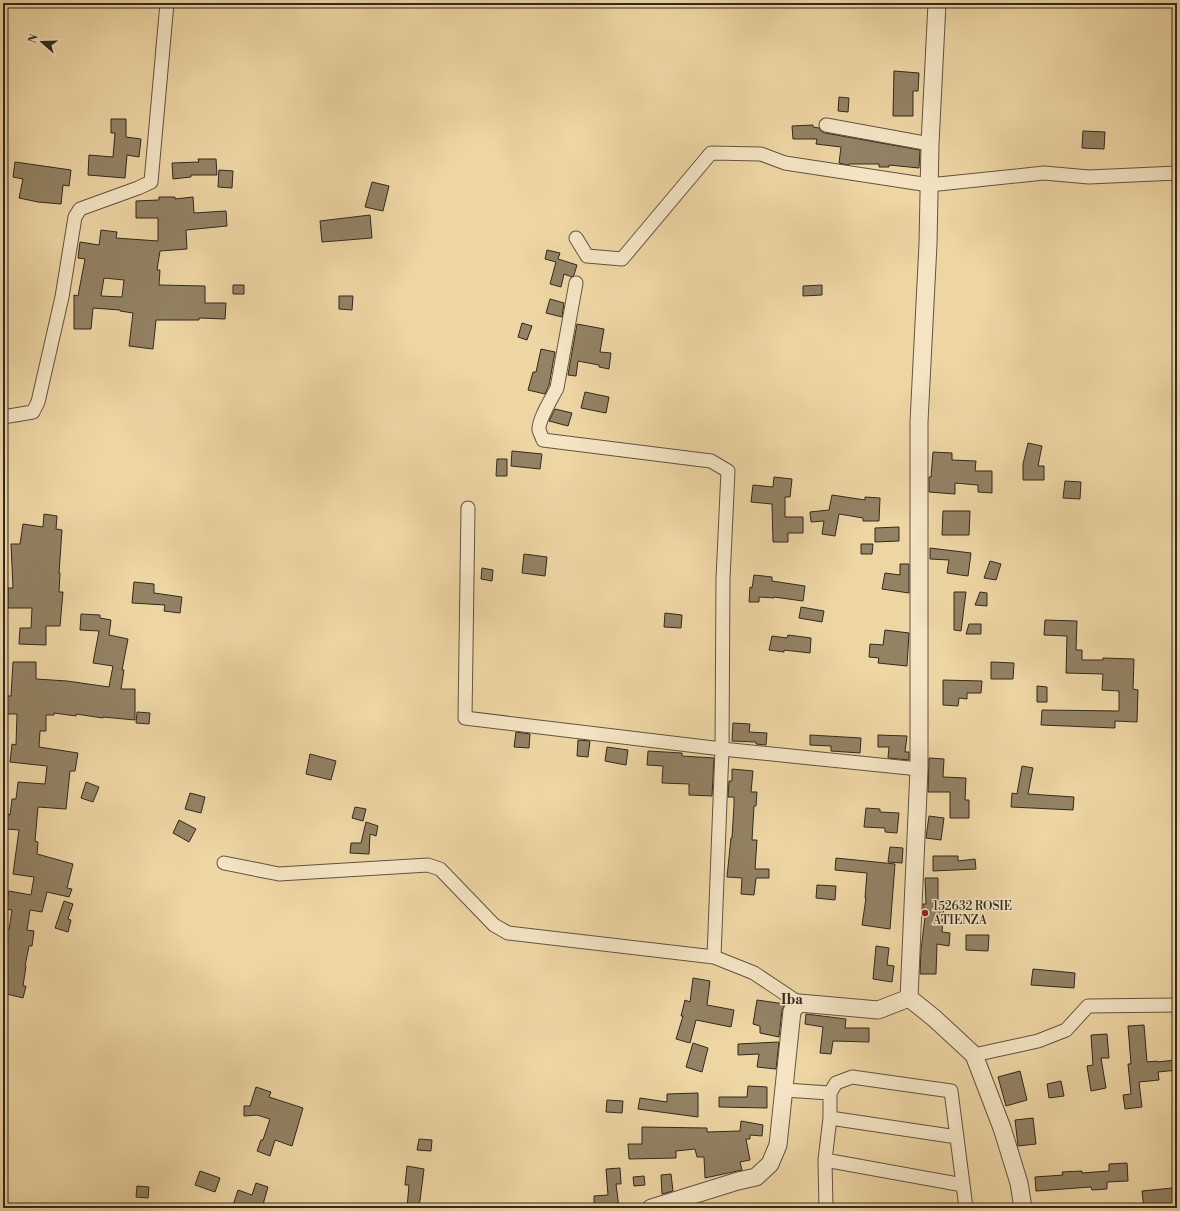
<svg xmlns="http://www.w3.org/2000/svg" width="1180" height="1211" viewBox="0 0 1180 1211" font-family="'Libre Bodoni',serif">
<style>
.building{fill:#938264;stroke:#31291e;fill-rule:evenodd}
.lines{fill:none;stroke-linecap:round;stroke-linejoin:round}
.minor-casing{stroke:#605440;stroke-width:15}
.tertiary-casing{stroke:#605440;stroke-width:19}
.minor{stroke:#f4e4c4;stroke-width:13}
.tertiary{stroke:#f4e4c4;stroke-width:17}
.poi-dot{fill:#8f2418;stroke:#f4e4c4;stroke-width:1.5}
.labels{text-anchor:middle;stroke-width:3;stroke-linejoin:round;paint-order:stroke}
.poi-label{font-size:12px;fill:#31291e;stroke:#f4e4c4;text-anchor:start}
.quarter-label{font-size:14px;font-weight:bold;fill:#31291e;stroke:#f4e4c4}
</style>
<rect width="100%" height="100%" fill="#eed5a4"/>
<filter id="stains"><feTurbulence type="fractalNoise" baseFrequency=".005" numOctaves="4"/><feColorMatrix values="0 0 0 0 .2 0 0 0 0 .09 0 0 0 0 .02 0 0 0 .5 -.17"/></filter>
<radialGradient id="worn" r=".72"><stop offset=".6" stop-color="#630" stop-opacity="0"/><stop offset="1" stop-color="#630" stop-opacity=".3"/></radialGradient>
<path class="building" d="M 894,71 L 919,73 L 918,91 L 913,91 L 913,116 L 893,116 Z
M 839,97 L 849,98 L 848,112 L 838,111 Z
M 111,119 L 126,119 L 126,137 L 141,139 L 139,157 L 127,155 L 125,178 L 88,175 L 89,155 L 113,157 L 115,133 L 111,133 Z
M 813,125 L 813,127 L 819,128 L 821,131 L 825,133 L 920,150 L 919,168 L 889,165 L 889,167 L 879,167 L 879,164 L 849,164 L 848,165 L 839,163 L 841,147 L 816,144 L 817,139 L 793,139 L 792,126 Z
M 1083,131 L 1105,132 L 1104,149 L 1082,148 Z
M 198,159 L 216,159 L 217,175 L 191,175 L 191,177 L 173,179 L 172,163 L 199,162 Z
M 15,162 L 71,170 L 69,186 L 63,185 L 61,204 L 38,202 L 19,198 L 23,179 L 13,177 Z
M 219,170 L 233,171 L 232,188 L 218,187 Z
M 372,182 L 389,186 L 383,211 L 365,207 Z
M 159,197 L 175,197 L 175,199 L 193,197 L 194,213 L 226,211 L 227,226 L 186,230 L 187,249 L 160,251 L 157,270 L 160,270 L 159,285 L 205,286 L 205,303 L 226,303 L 225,319 L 199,318 L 199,320 L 156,320 L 153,349 L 129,346 L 133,313 L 120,311 L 120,310 L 93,308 L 91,329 L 74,329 L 74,295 L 78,296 L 85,259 L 78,258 L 80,242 L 99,245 L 101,230 L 117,232 L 116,238 L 158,241 L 158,218 L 136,218 L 136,201 L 159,200 ZM 104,278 L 124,280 L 122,297 L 101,296 Z
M 370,215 L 372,238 L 322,242 L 320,221 Z
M 547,250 L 560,253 L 558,259 L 577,265 L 574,275 L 572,277 L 564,274 L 561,287 L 550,284 L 556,262 L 545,259 Z
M 233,285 L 244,285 L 244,294 L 233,294 Z
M 822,285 L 822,295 L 803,296 L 803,286 Z
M 339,296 L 353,296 L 352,310 L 339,309 Z
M 550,299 L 564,303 L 562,317 L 546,313 Z
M 522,323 L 532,326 L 527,340 L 518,337 Z
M 577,324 L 604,329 L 600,352 L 611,353 L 609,369 L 599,367 L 599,365 L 578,361 L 576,376 L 568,375 Z
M 541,349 L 555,352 L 549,385 L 545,394 L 528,390 L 533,372 L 536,372 Z
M 585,392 L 609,397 L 606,413 L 581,408 Z
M 555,409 L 572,413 L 568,426 L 549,421 Z
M 1028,443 L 1042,446 L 1038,466 L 1044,466 L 1044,480 L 1023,480 L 1023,464 Z
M 512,451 L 542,454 L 540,469 L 511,466 Z
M 933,452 L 952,453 L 952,460 L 976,461 L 975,471 L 992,471 L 992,493 L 978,492 L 978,485 L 955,483 L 955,494 L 929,492 L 929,477 L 931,477 Z
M 497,459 L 507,459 L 507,476 L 496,476 Z
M 774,477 L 792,479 L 790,497 L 785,497 L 785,517 L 803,517 L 803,533 L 788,533 L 788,542 L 773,542 L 772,504 L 751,502 L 753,485 L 773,487 Z
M 1065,481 L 1081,482 L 1080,499 L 1063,498 Z
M 832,495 L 865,500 L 865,497 L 880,498 L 879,521 L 863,521 L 863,518 L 839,514 L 835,536 L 822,534 L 824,521 L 811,522 L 810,512 L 829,510 Z
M 943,511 L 970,511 L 969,535 L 942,535 Z
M 44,514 L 57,516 L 56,529 L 62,530 L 59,573 L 60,573 L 59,592 L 63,592 L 60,626 L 46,626 L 46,645 L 19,644 L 20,628 L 31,628 L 32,608 L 8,608 L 8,588 L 13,588 L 11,544 L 20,544 L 23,524 L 43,527 Z
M 899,527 L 899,541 L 875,542 L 875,528 Z
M 861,544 L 873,544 L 872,554 L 861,554 Z
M 930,548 L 971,553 L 968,576 L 947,573 L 949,560 L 930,559 Z
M 524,554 L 547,557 L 545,576 L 522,573 Z
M 990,561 L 1001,564 L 996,580 L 984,578 Z
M 900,564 L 909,564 L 909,593 L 882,589 L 885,573 L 900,575 Z
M 482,568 L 493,570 L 492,581 L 481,579 Z
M 754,575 L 772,577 L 772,581 L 805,586 L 803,601 L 774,597 L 774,598 L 759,597 L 759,602 L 749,602 L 750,587 L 752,588 Z
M 134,582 L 154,584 L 154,593 L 182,597 L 180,613 L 164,611 L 165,605 L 132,603 Z
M 954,592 L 966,592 L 961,631 L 954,630 Z
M 980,592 L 987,593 L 987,606 L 975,605 Z
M 801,607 L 824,611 L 822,622 L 799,618 Z
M 665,613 L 682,615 L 681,628 L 664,627 Z
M 81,614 L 100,615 L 100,618 L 111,620 L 109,635 L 128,639 L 122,670 L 124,670 L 121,689 L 135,689 L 135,720 L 103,717 L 103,718 L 76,714 L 76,716 L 54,713 L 54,715 L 46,715 L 46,731 L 40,731 L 39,747 L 78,753 L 75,771 L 70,771 L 66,809 L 38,807 L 35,841 L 38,842 L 37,854 L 73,864 L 67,888 L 72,889 L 69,897 L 47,892 L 42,912 L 30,910 L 27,930 L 34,931 L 32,946 L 29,946 L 25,966 L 26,966 L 23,986 L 26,986 L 23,998 L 3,993 L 5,977 L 3,977 L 3,963 L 4,963 L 8,943 L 3,943 L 3,929 L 9,930 L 12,910 L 5,909 L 9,891 L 31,895 L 34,877 L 13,874 L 19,830 L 7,829 L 8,814 L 10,815 L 12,799 L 16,799 L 18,782 L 45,784 L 47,766 L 10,762 L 12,744 L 16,745 L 17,714 L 3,714 L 4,696 L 11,696 L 13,662 L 36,662 L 36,679 L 67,681 L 109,687 L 113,666 L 93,663 L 99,631 L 80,630 Z
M 1045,620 L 1077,621 L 1076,650 L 1082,650 L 1082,660 L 1103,660 L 1103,658 L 1134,659 L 1133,689 L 1138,690 L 1137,722 L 1115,721 L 1115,728 L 1041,725 L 1042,710 L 1119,711 L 1119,691 L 1102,690 L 1103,674 L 1066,673 L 1067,636 L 1044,635 Z
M 969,624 L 981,624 L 981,634 L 966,634 Z
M 885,630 L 909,633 L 907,666 L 878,663 L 879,658 L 869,657 L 870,644 L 883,645 Z
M 788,635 L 811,638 L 810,653 L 784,650 L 784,652 L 769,650 L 772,636 L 787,638 Z
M 991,662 L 1014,663 L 1013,679 L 991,679 Z
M 943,680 L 982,681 L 981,693 L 967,693 L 967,699 L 959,698 L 958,706 L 943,705 Z
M 1037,686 L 1047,687 L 1047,702 L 1037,702 Z
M 137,712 L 150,713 L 149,724 L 136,723 Z
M 733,723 L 750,724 L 749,732 L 767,733 L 766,745 L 756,744 L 756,742 L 732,741 Z
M 516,732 L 530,734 L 529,748 L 514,747 Z
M 810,735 L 861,738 L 860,753 L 831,751 L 831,746 L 810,745 Z
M 878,735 L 907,736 L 905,752 L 909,752 L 909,760 L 888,758 L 889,747 L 878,747 Z
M 578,740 L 590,741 L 588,757 L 577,756 Z
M 607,747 L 628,750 L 626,765 L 605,761 Z
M 648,751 L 682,753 L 682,756 L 714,758 L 712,796 L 689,795 L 689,784 L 662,783 L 663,766 L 647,765 Z
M 310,754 L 336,761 L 331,780 L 306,774 Z
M 929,758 L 944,759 L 943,777 L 966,778 L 965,800 L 969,800 L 969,818 L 950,818 L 950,792 L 928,792 Z
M 1022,766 L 1033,768 L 1028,794 L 1074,797 L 1073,810 L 1011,807 L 1012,793 L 1017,794 Z
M 732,769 L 753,771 L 751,792 L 757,792 L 756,806 L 754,806 L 752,840 L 757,840 L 755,869 L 769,869 L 769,878 L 756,878 L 754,895 L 741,894 L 742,878 L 727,877 L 731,838 L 732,838 L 734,805 L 734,797 L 728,797 L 729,781 L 732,781 Z
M 86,782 L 99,787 L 93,802 L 81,798 Z
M 190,793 L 205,797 L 201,813 L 185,809 Z
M 355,807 L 366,809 L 363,821 L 352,818 Z
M 866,808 L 880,809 L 880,812 L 899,813 L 897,833 L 885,832 L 885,828 L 864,827 Z
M 929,816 L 944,818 L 941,840 L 926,838 Z
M 179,820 L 196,829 L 189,842 L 173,833 Z
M 366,822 L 378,826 L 376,836 L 370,834 L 369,854 L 350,853 L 351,843 L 361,843 Z
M 890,847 L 903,848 L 902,863 L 888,862 Z
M 933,856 L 958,856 L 958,861 L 975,859 L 976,869 L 933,871 Z
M 836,858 L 895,864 L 890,929 L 862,925 L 866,898 L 865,898 L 867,873 L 835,870 Z
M 925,878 L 938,878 L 938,905 L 944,905 L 942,932 L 950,933 L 949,946 L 937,944 L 936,974 L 920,974 L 921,950 L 925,917 L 923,916 L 923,904 L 926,904 Z
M 817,885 L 836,886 L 835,900 L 816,898 Z
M 64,901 L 73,904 L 68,919 L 71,920 L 68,932 L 55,928 Z
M 966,935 L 989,935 L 988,951 L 966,950 Z
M 876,946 L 889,948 L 887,965 L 894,966 L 892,982 L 873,979 Z
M 1033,969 L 1075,973 L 1074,988 L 1031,985 Z
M 693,978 L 710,981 L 707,1005 L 734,1010 L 731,1027 L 696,1020 L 690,1043 L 676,1039 L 683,1016 L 681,1016 L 685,1000 L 690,1002 Z
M 757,1000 L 785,1004 L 782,1010 L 779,1037 L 760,1033 L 760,1026 L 753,1024 Z
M 806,1014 L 846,1019 L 845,1028 L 869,1028 L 869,1042 L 833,1041 L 831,1054 L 820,1053 L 823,1027 L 805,1024 Z
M 1144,1025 L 1147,1062 L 1157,1061 L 1157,1062 L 1176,1060 L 1177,1070 L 1158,1072 L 1159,1080 L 1139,1082 L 1142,1107 L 1125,1109 L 1123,1095 L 1131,1094 L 1128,1064 L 1131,1064 L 1128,1026 Z
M 1107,1034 L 1109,1058 L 1101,1058 L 1106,1088 L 1091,1091 L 1087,1066 L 1093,1065 L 1091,1035 Z
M 779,1042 L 776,1069 L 757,1067 L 759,1054 L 738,1055 L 738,1044 Z
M 693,1043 L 708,1048 L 702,1072 L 686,1067 Z
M 1020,1071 L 1027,1100 L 1006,1106 L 998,1077 Z
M 1061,1081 L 1064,1096 L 1049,1098 L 1047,1084 Z
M 748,1086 L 767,1087 L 767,1108 L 719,1107 L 719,1097 L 747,1097 Z
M 256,1087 L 271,1092 L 269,1097 L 303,1108 L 292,1146 L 275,1140 L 270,1156 L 257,1151 L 261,1140 L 263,1140 L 270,1119 L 257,1115 L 244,1116 L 244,1106 L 250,1106 Z
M 698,1093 L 698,1117 L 638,1109 L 640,1098 L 667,1102 L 667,1094 Z
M 607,1100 L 623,1101 L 622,1113 L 606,1112 Z
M 1033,1118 L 1036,1144 L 1018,1146 L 1015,1120 Z
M 741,1121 L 763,1125 L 762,1136 L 750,1135 L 750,1139 L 746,1139 L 750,1160 L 740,1162 L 742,1170 L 705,1178 L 704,1157 L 697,1157 L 695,1149 L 676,1151 L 676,1158 L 629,1159 L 628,1144 L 642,1144 L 642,1127 L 707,1128 L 707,1132 L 740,1131 Z
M 419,1139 L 432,1140 L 431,1151 L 417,1150 Z
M 1127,1163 L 1128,1181 L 1107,1182 L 1107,1189 L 1092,1190 L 1091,1187 L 1036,1191 L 1035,1177 L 1063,1175 L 1062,1172 L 1082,1171 L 1082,1173 L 1109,1171 L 1109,1164 Z
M 407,1166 L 424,1169 L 419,1208 L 407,1208 L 409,1185 L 405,1185 Z
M 620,1168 L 621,1184 L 616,1184 L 619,1208 L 594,1208 L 594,1196 L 608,1195 L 606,1169 Z
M 200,1171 L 220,1178 L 215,1192 L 195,1185 Z
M 671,1174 L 673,1191 L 662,1194 L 661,1175 Z
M 644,1176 L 645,1185 L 634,1186 L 633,1177 Z
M 256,1183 L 268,1187 L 262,1208 L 232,1208 L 238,1190 L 252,1195 Z
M 137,1186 L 149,1187 L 148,1198 L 136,1197 Z
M 1172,1188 L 1173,1197 L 1177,1197 L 1177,1208 L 1144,1208 L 1142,1191 Z"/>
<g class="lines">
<g class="minor-casing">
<path id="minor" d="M 826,125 L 930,144
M 576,238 L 587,256 L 622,259 L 711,153 L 761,154 L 785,163 L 929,185 L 1044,173 L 1089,177 L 1177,173
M 576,283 L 557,388 C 552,398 538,420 539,430 C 540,433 542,437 543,440 L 711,461 L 728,471 L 723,579 L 722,749 L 714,957
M 3,417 L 33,412 L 38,402 L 62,297 L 75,217 L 80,209 L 138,188 L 151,182 L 167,3
M 468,508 L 465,718 L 722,749 L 919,769
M 224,863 L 279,874 L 428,865 L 440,869 L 494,925 L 508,933 L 714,957 L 754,973 L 799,1003
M 974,1055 L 1038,1041 L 1066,1030 L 1088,1006 L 1177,1005
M 784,1090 L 830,1093
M 830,1118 L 957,1137
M 825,1160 L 963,1185
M 826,1208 L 825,1160 L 830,1118 L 830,1093 L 836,1083 L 852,1077 L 951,1091 L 966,1208"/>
</g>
<g class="tertiary-casing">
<path id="tertiary" d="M 909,998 L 934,1018 L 974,1055 L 1002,1128 L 1019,1183 L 1023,1208
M 651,1208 L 738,1181 L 756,1177 L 770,1164 L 778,1145 L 792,1011 L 799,1003 L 878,1010 L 909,998 L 919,769 L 919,422 L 928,244 L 930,144 L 937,3"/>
</g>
<use href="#minor" class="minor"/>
<use href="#tertiary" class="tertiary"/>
</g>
<circle class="poi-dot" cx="925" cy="913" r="4"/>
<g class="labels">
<g class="poi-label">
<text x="933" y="910">152632 ROSIE<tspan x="933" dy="14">ATIENZA</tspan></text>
</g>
<g class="quarter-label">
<text x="792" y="1004">Iba</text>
</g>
</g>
<rect width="1180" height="1211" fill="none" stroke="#eed5a4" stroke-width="16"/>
<rect x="4" y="4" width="1172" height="1203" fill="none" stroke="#31291e" stroke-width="2"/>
<rect x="8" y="8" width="1164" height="1195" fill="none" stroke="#31291e"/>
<g transform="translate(42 42) rotate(290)" stroke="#f4e4c4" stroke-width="3" paint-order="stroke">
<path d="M0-3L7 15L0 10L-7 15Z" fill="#31291e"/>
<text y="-6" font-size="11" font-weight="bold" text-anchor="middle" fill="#31291e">N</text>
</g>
<rect width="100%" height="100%" filter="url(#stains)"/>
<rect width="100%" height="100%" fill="url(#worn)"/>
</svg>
